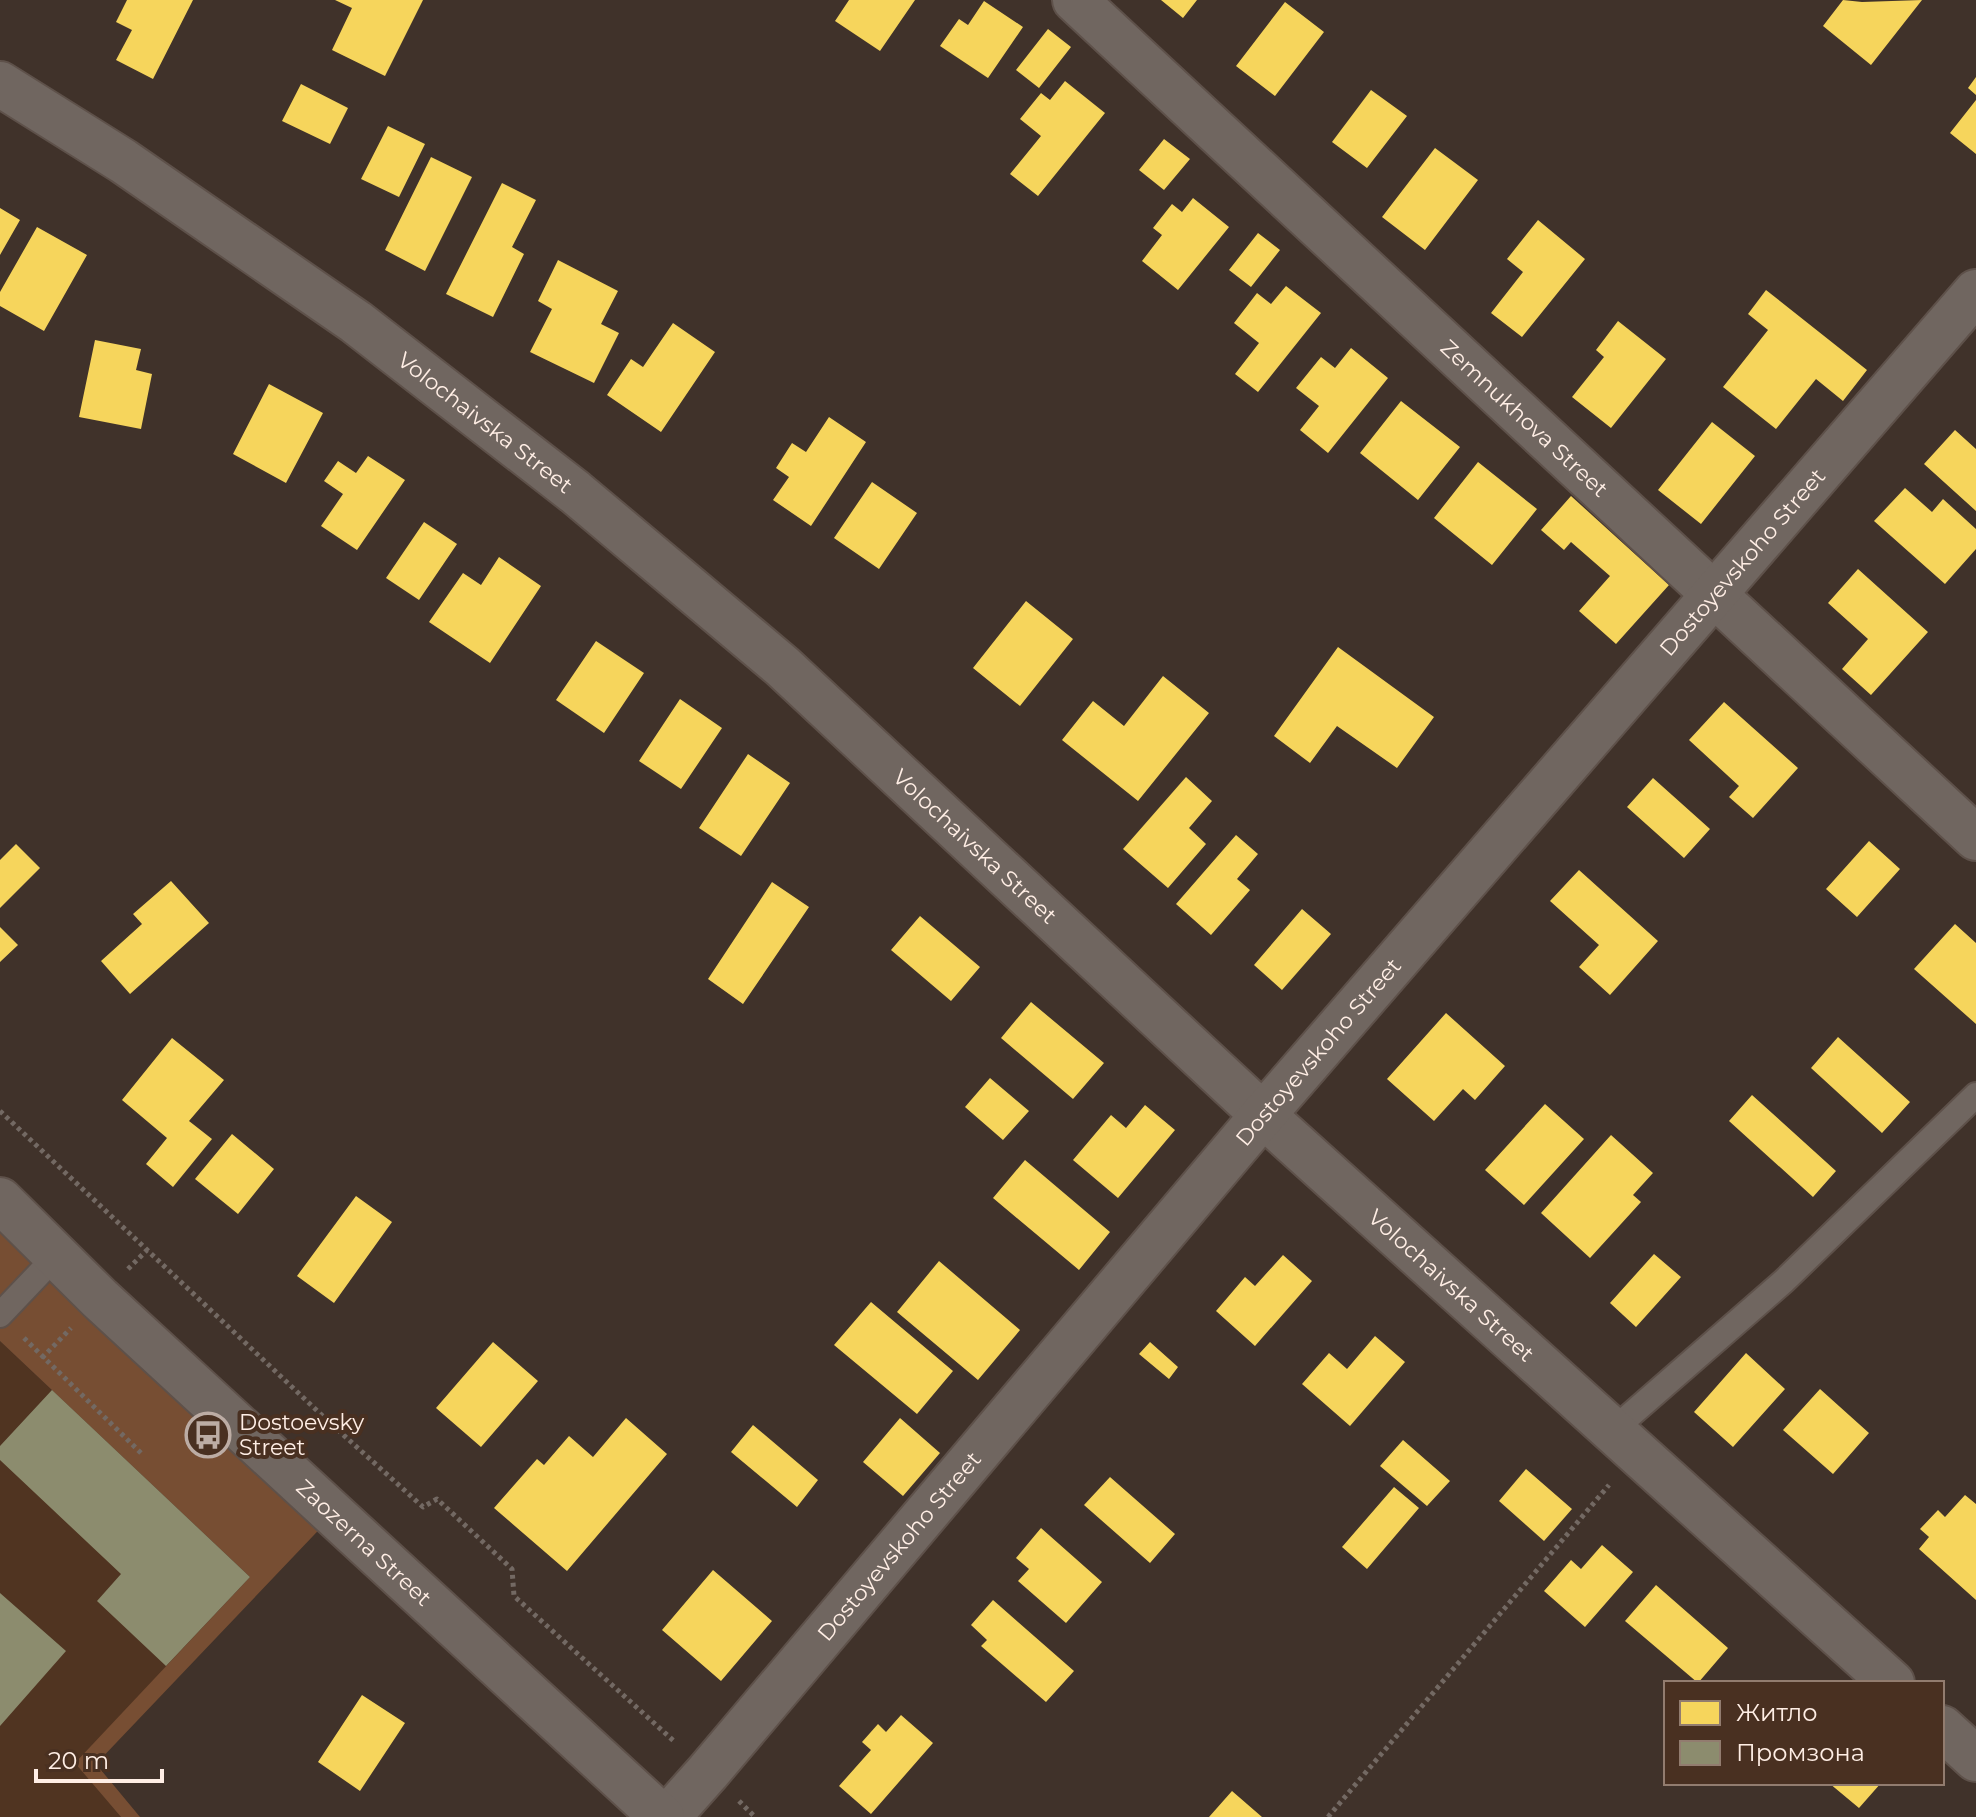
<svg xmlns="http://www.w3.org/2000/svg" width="1976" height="1817" viewBox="0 0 1976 1817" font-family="Montserrat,sans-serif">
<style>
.built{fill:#503421}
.green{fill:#774e33}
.homes{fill:#f6d55c}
.industry{fill:#8c8c6e}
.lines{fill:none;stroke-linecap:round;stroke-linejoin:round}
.lane-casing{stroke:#5e514a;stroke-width:28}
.street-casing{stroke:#5e514a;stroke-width:48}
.secondary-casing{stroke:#5e514a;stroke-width:48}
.path{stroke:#736963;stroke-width:5;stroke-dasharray:4 4;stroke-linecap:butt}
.lane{stroke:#706660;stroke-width:24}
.street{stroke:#706660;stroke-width:44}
.secondary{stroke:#706660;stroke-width:44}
.labels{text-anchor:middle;stroke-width:8;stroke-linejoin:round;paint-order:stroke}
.street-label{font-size:22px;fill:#ffeee5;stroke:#493021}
.poi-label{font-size:22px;fill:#ffeee5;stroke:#493021;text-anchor:start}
</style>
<rect width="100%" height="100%" fill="#40322a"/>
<path class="built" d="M 0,1341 L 250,1577 L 76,1763 L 121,1817 L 0,1817 Z"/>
<path class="green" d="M 0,1200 L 333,1515 L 96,1764 L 140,1817 L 121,1817 L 75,1763 L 250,1577 L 0,1341 Z"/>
<path class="homes" d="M 127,0 L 193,0 L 153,79 L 116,60 L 132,30 L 116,22 Z
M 335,0 L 423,0 L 385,76 L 332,50 L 352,8 Z
M 849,0 L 915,0 L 880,51 L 835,21 Z
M 1161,0 L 1197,0 L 1183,18 Z
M 1843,0 L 1862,2 L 1922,0 L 1871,65 L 1823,26 Z
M 984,1 L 1023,27 L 988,78 L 940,46 L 959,19 L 968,25 Z
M 1285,2 L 1324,32 L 1275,96 L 1236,66 Z
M 1048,29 L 1071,47 L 1039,88 L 1016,70 Z
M 1976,77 L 1976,95 L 1968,88 Z
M 1065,81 L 1105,113 L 1038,196 L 1010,174 L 1041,136 L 1020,119 L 1041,93 L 1050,100 Z
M 301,84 L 348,108 L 330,144 L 282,121 Z
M 1371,90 L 1407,116 L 1367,168 L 1332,142 Z
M 1976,100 L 1976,154 L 1950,133 Z
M 388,126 L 425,144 L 399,197 L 361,179 Z
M 1164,139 L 1190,159 L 1164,190 L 1139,170 Z
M 1435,148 L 1478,180 L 1425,250 L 1382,217 Z
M 431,157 L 472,177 L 425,271 L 385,250 Z
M 502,183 L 536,200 L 512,247 L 524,254 L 493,317 L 446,294 Z
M 1193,198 L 1229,227 L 1178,290 L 1142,261 L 1162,235 L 1153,228 L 1172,204 L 1182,212 Z
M 0,208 L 20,220 L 0,255 Z
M 1538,220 L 1585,259 L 1522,337 L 1491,313 L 1523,272 L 1507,259 Z
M 37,227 L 87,255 L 44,331 L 0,306 L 0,292 Z
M 1258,233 L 1280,250 L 1251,287 L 1229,270 Z
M 558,260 L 618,291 L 601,324 L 619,333 L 594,383 L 530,352 L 552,309 L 538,301 Z
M 1286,286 L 1321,313 L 1258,392 L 1235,374 L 1259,343 L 1234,323 L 1257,293 L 1271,304 Z
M 1766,290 L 1867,370 L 1843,401 L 1816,379 L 1776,429 L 1723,387 L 1768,330 L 1748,314 Z
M 1618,321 L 1666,359 L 1611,428 L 1572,397 L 1604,357 L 1596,350 Z
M 673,323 L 715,352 L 661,432 L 607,395 L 631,359 L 643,367 Z
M 95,340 L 141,349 L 136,370 L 152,374 L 141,429 L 79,417 Z
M 1351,348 L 1388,378 L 1328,453 L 1300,430 L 1319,406 L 1296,388 L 1321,357 L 1335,368 Z
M 269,384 L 323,413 L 286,483 L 233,454 Z
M 1401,401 L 1460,447 L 1418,500 L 1360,453 Z
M 829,417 L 866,442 L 811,526 L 773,500 L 789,477 L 776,468 L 792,443 L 806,452 Z
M 1712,422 L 1755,456 L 1701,524 L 1658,490 Z
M 1955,430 L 1976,449 L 1976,511 L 1924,464 Z
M 368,456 L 405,480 L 357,550 L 321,526 L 343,494 L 324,481 L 338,461 L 356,473 Z
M 1478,462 L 1537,509 L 1492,565 L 1434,518 Z
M 872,482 L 917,513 L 879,569 L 834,538 Z
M 1905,488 L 1932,512 L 1943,499 L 1976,529 L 1976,549 L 1945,584 L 1874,521 Z
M 1571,496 L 1669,585 L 1616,644 L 1579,611 L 1610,576 L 1571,542 L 1564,550 L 1541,530 Z
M 424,522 L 457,544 L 419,600 L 386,578 Z
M 499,557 L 541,586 L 490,663 L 429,622 L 463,573 L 481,585 Z
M 1858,569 L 1928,632 L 1871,695 L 1842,669 L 1868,639 L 1828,603 Z
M 1026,601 L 1073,639 L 1020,706 L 973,668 Z
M 596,641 L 644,673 L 604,733 L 556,700 Z
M 1338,647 L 1434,717 L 1397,768 L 1337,726 L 1310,763 L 1274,736 Z
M 1163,676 L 1209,713 L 1138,801 L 1062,740 L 1093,701 L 1124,726 Z
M 680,699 L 722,728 L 681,789 L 639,761 Z
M 1724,702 L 1798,768 L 1753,818 L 1729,797 L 1739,786 L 1689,740 Z
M 748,754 L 790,783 L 741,856 L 699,828 Z
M 1186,777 L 1212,801 L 1189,828 L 1206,844 L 1168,888 L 1123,849 Z
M 1653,778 L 1710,829 L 1684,858 L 1627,807 Z
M 1236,835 L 1258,854 L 1237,879 L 1250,890 L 1211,935 L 1176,904 Z
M 1869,841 L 1900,869 L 1857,917 L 1826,889 Z
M 16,844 L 40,868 L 0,908 L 0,860 Z
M 1579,870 L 1658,941 L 1610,995 L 1579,967 L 1599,945 L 1550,901 Z
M 171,881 L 209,923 L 130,994 L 101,961 L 142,924 L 133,914 Z
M 772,882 L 809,907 L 743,1004 L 708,979 Z
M 1302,909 L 1331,934 L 1282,990 L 1254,965 Z
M 920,916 L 980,967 L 951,1001 L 891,950 Z
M 1955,924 L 1976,943 L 1976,1024 L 1914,969 Z
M 0,927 L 18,945 L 0,962 Z
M 1031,1002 L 1104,1063 L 1073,1099 L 1001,1038 Z
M 1446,1013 L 1505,1066 L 1475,1100 L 1463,1089 L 1434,1121 L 1387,1079 Z
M 1838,1037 L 1910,1102 L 1882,1133 L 1811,1068 Z
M 172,1038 L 224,1080 L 189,1121 L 212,1139 L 173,1187 L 146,1164 L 167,1138 L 122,1100 Z
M 990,1078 L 1029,1111 L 1003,1140 L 965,1107 Z
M 1752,1095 L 1836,1171 L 1813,1197 L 1729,1121 Z
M 1545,1104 L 1584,1139 L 1524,1205 L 1485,1170 Z
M 1145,1105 L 1175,1130 L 1118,1198 L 1073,1160 L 1111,1115 L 1126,1128 Z
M 232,1134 L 274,1169 L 238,1214 L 195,1179 Z
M 1611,1135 L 1653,1173 L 1633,1195 L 1641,1202 L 1590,1258 L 1541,1213 Z
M 1025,1160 L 1110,1232 L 1079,1270 L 993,1198 Z
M 356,1196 L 392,1222 L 334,1303 L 297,1276 Z
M 1654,1254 L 1681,1277 L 1636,1327 L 1610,1303 Z
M 1283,1255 L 1312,1281 L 1255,1346 L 1216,1311 L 1245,1277 L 1255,1286 Z
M 939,1261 L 1020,1330 L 978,1380 L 897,1312 Z
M 871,1302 L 953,1371 L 917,1414 L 834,1345 Z
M 1375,1336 L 1405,1362 L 1350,1426 L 1302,1384 L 1329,1353 L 1347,1369 Z
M 493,1342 L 538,1381 L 481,1447 L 436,1408 Z
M 1150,1342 L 1178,1367 L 1169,1379 L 1139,1354 Z
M 1746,1353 L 1785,1389 L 1733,1447 L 1694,1412 Z
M 1820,1389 L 1869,1433 L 1833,1474 L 1783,1430 Z
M 626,1418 L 667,1454 L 567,1571 L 494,1508 L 537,1459 L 544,1465 L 569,1436 L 593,1457 Z
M 900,1418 L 940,1453 L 903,1496 L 863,1462 Z
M 753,1425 L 818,1480 L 797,1507 L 731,1452 Z
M 1403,1440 L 1450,1481 L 1427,1506 L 1380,1466 Z
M 1526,1469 L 1572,1509 L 1544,1541 L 1499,1501 Z
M 1110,1477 L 1175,1534 L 1150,1563 L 1084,1505 Z
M 1394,1487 L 1419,1508 L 1367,1569 L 1342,1547 Z
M 1965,1495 L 1976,1504 L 1976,1600 L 1919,1549 L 1929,1537 L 1920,1529 L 1938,1510 L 1945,1517 Z
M 1041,1528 L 1102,1582 L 1066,1623 L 1018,1581 L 1029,1569 L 1016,1558 Z
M 1602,1545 L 1633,1572 L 1585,1627 L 1544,1591 L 1571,1560 L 1581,1569 Z
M 713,1570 L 772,1621 L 721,1681 L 662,1630 Z
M 1656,1585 L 1728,1648 L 1698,1683 L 1625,1621 Z
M 993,1600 L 1074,1671 L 1046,1702 L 981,1646 L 987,1640 L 971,1625 Z
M 362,1695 L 405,1723 L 360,1791 L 318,1762 Z
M 901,1715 L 933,1743 L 871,1814 L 839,1786 L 871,1750 L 862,1742 L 878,1724 L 886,1732 Z
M 1829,1783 L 1881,1783 L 1859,1808 Z
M 1232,1791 L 1262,1817 L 1209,1817 Z"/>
<path class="industry" d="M 52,1390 L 250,1577 L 166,1666 L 97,1601 L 121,1574 L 0,1460 L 0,1446 Z
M 0,1593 L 66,1651 L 0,1726 Z"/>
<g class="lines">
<g class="lane-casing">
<path id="lane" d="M 0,1315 L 57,1255
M 1612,1431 L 1784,1281 L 1976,1095"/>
</g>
<g class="street-casing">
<g id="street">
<path id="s1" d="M 1075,0 L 1976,838"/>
<path id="s2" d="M 0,84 L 123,161 L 356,322 L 575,492 L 782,666 L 1263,1115 L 1892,1683"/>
<path d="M 1942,1728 L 1976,1759"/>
<path id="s3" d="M 668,1817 L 708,1772 L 1263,1115 L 1976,292"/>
</g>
</g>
<g class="secondary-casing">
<g id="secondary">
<path id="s4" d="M 0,1200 L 100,1299 L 662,1817"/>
</g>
</g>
<path class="path" d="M 0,1111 L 328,1421 L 423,1507 L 437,1499 L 512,1569 L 514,1596 L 676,1743
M 128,1269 L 147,1250
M 24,1338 L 143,1455
M 42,1358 L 71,1328
M 739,1801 L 755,1817
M 1328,1817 L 1609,1485"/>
<use href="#lane" class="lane"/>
<use href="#street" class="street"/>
<use href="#secondary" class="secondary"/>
</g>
<defs>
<g id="bus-ring" transform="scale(2.3)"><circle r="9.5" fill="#493021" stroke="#bcaca4" stroke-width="1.5"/><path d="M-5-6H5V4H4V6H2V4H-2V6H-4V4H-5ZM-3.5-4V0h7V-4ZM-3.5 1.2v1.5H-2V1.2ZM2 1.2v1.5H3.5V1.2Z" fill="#bcaca4"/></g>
</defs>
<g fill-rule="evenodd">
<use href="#bus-ring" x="208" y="1435"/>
</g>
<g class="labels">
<g class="street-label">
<text dy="8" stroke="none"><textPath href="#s1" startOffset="614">Zemnukhova Street</textPath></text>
<text dy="8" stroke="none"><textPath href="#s2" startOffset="592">Volochaivska Street</textPath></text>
<text dy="8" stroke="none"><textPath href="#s3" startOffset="1652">Dostoyevskoho Street</textPath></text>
<text dy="8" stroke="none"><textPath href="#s2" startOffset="1240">Volochaivska Street</textPath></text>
<text dy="8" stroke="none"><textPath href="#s3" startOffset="1004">Dostoyevskoho Street</textPath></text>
<text dy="8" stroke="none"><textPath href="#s2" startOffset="1888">Volochaivska Street</textPath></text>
<text dy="8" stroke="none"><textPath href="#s4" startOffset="500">Zaozerna Street</textPath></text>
<text dy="8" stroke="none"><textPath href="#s3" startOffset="356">Dostoyevskoho Street</textPath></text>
</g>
<g class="poi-label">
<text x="239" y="1430">Dostoevsky<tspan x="239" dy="25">Street</tspan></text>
</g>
</g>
<rect x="1664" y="1681" width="280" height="104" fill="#493021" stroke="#927c6f" stroke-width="2"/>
<rect x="1680" y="1701" width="40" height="24" fill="#f6d55c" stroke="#927c6f" stroke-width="2"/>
<text x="1736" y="1721" font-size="24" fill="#ffeee5">Житло</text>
<rect x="1680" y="1741" width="40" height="24" fill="#8c8c6e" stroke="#927c6f" stroke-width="2"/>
<text x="1736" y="1761" font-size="24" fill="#ffeee5">Промзона</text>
<path d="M36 1769v12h126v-12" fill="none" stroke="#ffeee5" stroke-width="4"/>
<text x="48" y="1769" font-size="24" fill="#ffeee5" stroke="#493021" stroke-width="6" paint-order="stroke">20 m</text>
</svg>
